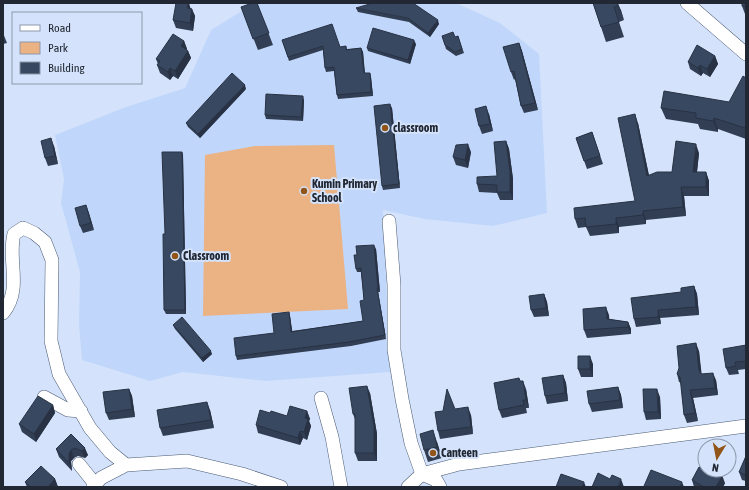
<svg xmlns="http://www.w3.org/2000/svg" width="749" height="490" viewBox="0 0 749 490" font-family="'Asap Condensed',sans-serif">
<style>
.built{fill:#c0d7fb}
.green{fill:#ebb284}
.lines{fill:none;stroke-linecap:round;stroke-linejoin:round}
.minor-casing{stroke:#4b5a74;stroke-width:14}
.minor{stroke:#fff;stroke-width:13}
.wall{fill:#313e53}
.shaded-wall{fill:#283244}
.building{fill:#394861;stroke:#283244}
.poi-dot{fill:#925519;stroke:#d4e3fb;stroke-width:1.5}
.labels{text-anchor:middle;stroke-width:4;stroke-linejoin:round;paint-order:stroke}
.poi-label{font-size:12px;font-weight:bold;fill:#212833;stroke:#d4e3fb;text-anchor:start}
</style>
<rect width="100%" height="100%" fill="#d4e3fb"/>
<path class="built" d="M 255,3 L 456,3 L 500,23 L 539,54 L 547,213 L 493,226 L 424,219 L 383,210 L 390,372 L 265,381 L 183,372 L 150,381 L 82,360 L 79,325 L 80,272 L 61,203 L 64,179 L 55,135 L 126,107 L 185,88 L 211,30 Z"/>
<path class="green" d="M 334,145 L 348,309 L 203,316 L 205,155 L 255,146 Z"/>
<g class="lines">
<g class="minor-casing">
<path id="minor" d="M 687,3 L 746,54
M 389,221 L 394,285 L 394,350 L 402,399 L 411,443 L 422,474 L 436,480 L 440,487
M 3,313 C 23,289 7,260 14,234 L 23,228 L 34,233 L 45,242 L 52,260 L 51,341 L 59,374 L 90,428 L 110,452 L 126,465 L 187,461 L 242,474 L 281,487
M 44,397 L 68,410 L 81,411
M 321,398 L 332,437 L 341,487
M 79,464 L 95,484
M 93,487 L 101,478 L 126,465
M 408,487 L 422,474 L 459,464 L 746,426"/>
</g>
<use href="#minor" class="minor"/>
</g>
<path class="wall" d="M 257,3 L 273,45 L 258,50 L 241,7 Z
M 593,3 L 618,3 L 624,20 L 619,22 L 624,37 L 606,42 Z
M 746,3 L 746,14 L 745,14 L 742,6 Z
M 191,8 L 195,16 L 193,31 L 176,28 L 173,20 Z
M 356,8 L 439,24 L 430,37 L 409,22 L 358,12 Z
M 3,33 L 7,43 L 3,44 Z
M 442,36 L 455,37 L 458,36 L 464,53 L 456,56 L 446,49 Z
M 282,40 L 340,47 L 346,46 L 347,49 L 361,48 L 363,52 L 365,73 L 370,73 L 371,77 L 373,96 L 338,99 L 337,95 L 334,71 L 326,72 L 325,68 L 323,50 L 289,61 Z
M 184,41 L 187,49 L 186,50 L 188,51 L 191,58 L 178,79 L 173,76 L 170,80 L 160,73 L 157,65 L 158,64 L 156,59 Z
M 519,43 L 522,51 L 538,110 L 524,113 L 521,106 L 515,79 L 514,80 L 511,72 Z
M 416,44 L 410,64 L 368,51 L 367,48 Z
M 715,56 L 718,64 L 710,77 L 703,73 L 701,76 L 690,69 L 688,62 Z
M 746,78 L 746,139 L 718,129 L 718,132 L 700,129 L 698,124 L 666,119 L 661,108 L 729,102 Z
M 246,89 L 200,138 L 188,127 L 186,123 Z
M 304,100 L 303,121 L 266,119 L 265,115 Z
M 392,108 L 400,188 L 383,190 L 382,186 Z
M 489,114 L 493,131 L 482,134 L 479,126 Z
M 638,123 L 649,176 L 672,172 L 699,153 L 697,172 L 706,172 L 709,181 L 709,196 L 684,196 L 686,216 L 646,220 L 646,224 L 619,227 L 619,233 L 590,236 L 586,227 L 578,228 L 575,219 L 635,201 Z
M 592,132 L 603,164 L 587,169 L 576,138 Z
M 506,141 L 509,149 L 513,179 L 513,200 L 500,200 L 497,193 L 479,192 L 477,184 L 497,176 Z
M 54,146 L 58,164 L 48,166 L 45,158 Z
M 182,152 L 183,155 L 186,314 L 166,314 L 164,310 L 165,234 Z
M 471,152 L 468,168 L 456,165 L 453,157 Z
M 86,205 L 94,230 L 83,233 L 80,226 Z
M 376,249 L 380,292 L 378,292 L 386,339 L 351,346 L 237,360 L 236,356 L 274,333 L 289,312 L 290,316 L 292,331 L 363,321 L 364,300 L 361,272 L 357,272 L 356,269 L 357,255 Z
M 694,286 L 697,294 L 699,315 L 660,318 L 661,324 L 636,327 L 634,319 L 681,292 Z
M 544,294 L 547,302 L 549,316 L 534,317 L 531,310 Z
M 609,315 L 609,319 L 628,322 L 631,329 L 631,334 L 587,338 L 584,330 Z
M 173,325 L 212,354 L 203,362 L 175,329 Z
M 746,345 L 746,369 L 738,370 L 739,374 L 729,375 L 726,368 Z
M 699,351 L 701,374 L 716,380 L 718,395 L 693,398 L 698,421 L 687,423 L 684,415 L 681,383 L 679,382 L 677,374 Z
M 593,364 L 593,377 L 581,377 L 578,369 Z
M 563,375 L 566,383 L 568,401 L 547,404 L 545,396 Z
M 618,387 L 621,395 L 623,408 L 592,412 L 589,404 Z
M 129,389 L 132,396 L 135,417 L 109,420 L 106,413 Z
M 526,389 L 529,408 L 526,408 L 527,413 L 502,418 L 499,410 Z
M 370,393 L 377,434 L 377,461 L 358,461 L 355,453 L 355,419 L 353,414 Z
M 660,397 L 661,419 L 646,420 L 644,412 Z
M 53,405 L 55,413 L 36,442 L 22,432 L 19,424 Z
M 455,409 L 471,415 L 473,434 L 440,439 L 438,431 Z
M 210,410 L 214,428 L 163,436 L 160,428 Z
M 307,411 L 310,419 L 309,421 L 311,426 L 307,440 L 303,438 L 300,445 L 258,433 L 256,425 Z
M 71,434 L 88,455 L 85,458 L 78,456 L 74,458 L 71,461 L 72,471 L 59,457 L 56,449 Z
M 437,442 L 442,458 L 428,462 L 424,450 Z
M 746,456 L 746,481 L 742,480 L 739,472 Z
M 55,479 L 58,487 L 27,487 L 25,482 Z
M 692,480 L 725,483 L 723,487 L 694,487 Z"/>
<path class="shaded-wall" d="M 188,3 L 189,3 L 191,10 L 187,8 Z
M 617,3 L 621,10 L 624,20 L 618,6 Z
M 192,9 L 195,16 L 193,31 L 190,23 Z
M 438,20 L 439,24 L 430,37 L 428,33 Z
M 414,40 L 416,44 L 410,64 L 408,60 Z
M 184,41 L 187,49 L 183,54 L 181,46 Z
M 519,43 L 522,51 L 538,110 L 535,103 Z
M 361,48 L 363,52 L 365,77 L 364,73 Z
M 188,51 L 191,58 L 178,79 L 175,71 Z
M 715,56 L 718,64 L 710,77 L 707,69 Z
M 700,65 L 703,73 L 701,76 L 698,68 Z
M 170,68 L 173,76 L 170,80 L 168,72 Z
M 370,73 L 371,77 L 373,96 L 371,92 Z
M 245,85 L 246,89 L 200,138 L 198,134 Z
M 303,96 L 304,100 L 303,121 L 301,117 Z
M 390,104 L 392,108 L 400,188 L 399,184 Z
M 486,106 L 489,114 L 493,131 L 490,124 Z
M 635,114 L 638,123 L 651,185 L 647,176 Z
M 714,118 L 718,129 L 718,132 L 713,121 Z
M 51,138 L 54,146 L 58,164 L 55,156 Z
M 506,141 L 509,149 L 513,179 L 513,200 L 510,192 Z
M 468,144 L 471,152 L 468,168 L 465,160 Z
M 696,144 L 699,153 L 696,181 L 693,172 Z
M 182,152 L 183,155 L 186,314 L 185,310 Z
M 706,172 L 709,181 L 709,196 L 706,187 Z
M 681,187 L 684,196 L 686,216 L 683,207 Z
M 86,205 L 89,213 L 94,230 L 91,223 Z
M 643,211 L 646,220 L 646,224 L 643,215 Z
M 616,218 L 619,227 L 619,233 L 616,224 Z
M 374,245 L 376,249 L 380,292 L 378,288 Z
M 694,286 L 697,294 L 699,315 L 696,307 Z
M 377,288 L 378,292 L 386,339 L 385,335 Z
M 544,294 L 547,302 L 549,316 L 546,308 Z
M 606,307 L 609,315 L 610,327 L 607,319 Z
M 658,310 L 660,318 L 661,324 L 658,317 Z
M 289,312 L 290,316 L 293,336 L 291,332 Z
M 628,322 L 631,329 L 631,334 L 628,327 Z
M 696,343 L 699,351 L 702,377 L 699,370 Z
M 211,351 L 212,354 L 203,362 L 202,358 Z
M 590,356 L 593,364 L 593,377 L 590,369 Z
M 713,373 L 716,380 L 718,395 L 715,388 Z
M 563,375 L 566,383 L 568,401 L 565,393 Z
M 523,381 L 526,389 L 529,408 L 526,400 Z
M 367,386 L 370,393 L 377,434 L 377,461 L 374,453 Z
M 618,387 L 621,395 L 623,408 L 620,400 Z
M 129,389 L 132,396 L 135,417 L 132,409 Z
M 657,389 L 660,397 L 661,419 L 658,412 Z
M 690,390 L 693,398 L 698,421 L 695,413 Z
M 207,402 L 210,410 L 214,428 L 211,420 Z
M 53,405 L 55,413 L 36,442 L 34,434 Z
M 468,407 L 471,415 L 473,434 L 471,427 Z
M 307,411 L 310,419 L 309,421 L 311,426 L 307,440 L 304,432 L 305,418 Z
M 433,430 L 437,442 L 442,458 L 437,447 Z
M 300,431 L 303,438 L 300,445 L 298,438 Z
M 85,448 L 88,455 L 85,458 L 82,451 Z
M 71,450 L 74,458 L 71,461 L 72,471 L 69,463 L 69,454 Z
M 722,475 L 725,483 L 723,487 L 716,487 Z
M 55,479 L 58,487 L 48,487 Z
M 621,479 L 624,487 L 618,487 Z
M 584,482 L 586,487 L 582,487 Z
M 682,482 L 684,487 L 680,487 Z"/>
<path class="building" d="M 176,3 L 188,3 L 187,8 L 192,9 L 190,23 L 173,20 Z
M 252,3 L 257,3 L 269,33 L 253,39 L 241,7 Z
M 373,3 L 413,3 L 438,20 L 428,33 L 408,18 L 356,8 Z
M 593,3 L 617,3 L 618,6 L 614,7 L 619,22 L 601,27 Z
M 742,3 L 746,3 L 746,6 L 742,6 Z
M 332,24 L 340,47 L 346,46 L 346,50 L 361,48 L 364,73 L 370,73 L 371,92 L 337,95 L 334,67 L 325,68 L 323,46 L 288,57 L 282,40 Z
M 373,28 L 414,40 L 408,60 L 367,48 Z
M 453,32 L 455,37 L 458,36 L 462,49 L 455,52 L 445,45 L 442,36 Z
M 173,34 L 184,41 L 181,46 L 188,51 L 175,71 L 170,68 L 168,72 L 157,65 L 160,61 L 156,59 Z
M 519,43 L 535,103 L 521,106 L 514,71 L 511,72 L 503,47 Z
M 697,45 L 715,56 L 707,69 L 700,65 L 698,68 L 688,62 Z
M 232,73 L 245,85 L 198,134 L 186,123 Z
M 743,76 L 746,78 L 746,126 L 745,128 L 714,118 L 713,121 L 696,118 L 696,113 L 661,108 L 664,91 L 729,102 Z
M 266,94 L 303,96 L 301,117 L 265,115 Z
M 390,104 L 399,184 L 382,186 L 374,106 Z
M 486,106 L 490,124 L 479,126 L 475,109 Z
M 635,114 L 647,176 L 657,172 L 672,172 L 676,141 L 696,144 L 693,172 L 706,172 L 706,187 L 681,187 L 683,207 L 643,211 L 643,215 L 616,218 L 616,224 L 586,227 L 585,218 L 575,219 L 574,208 L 635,201 L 618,118 Z
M 592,132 L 600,156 L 584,161 L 576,138 Z
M 51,138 L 55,156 L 45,158 L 41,141 Z
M 506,141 L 510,171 L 510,192 L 497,192 L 497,185 L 477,184 L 477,177 L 497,176 L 494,142 Z
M 468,144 L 465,160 L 453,157 L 456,145 Z
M 162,152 L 182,152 L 185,310 L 164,310 L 163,234 L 165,234 Z
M 86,205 L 91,223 L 80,226 L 75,208 Z
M 374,245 L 378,288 L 377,288 L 385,335 L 349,342 L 236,356 L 234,338 L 274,333 L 272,314 L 289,312 L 291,332 L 363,321 L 360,301 L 364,300 L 361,268 L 356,269 L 354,255 L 357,255 L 356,246 Z
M 694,286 L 696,307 L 658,310 L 658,317 L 634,319 L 631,298 L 681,292 L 681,288 Z
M 544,294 L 546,308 L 531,310 L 529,296 Z
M 606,307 L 607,319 L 628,322 L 628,327 L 584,330 L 583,309 Z
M 182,317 L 211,351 L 202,358 L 173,325 Z
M 696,343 L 699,370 L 701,374 L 713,373 L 715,388 L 690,390 L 695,413 L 684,415 L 680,377 L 677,374 L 679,368 L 677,346 Z
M 746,345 L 746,361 L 735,362 L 736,366 L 726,368 L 723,349 Z
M 578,356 L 590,356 L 590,369 L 578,369 Z
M 563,375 L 565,393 L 545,396 L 542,378 Z
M 519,378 L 520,381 L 523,381 L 526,400 L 523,400 L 524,405 L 499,410 L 494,383 Z
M 367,386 L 374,426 L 374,453 L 355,453 L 355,414 L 353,414 L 349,388 Z
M 618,387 L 620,400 L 589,404 L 587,391 Z
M 129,389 L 132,409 L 106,413 L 103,392 Z
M 447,389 L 455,409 L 468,407 L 471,427 L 438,431 L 435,412 L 443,411 Z
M 643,389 L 657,389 L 658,412 L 644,412 Z
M 38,396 L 53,405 L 34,434 L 19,424 Z
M 207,402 L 211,420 L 160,428 L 157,410 Z
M 290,406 L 307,411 L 305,418 L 308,419 L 304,432 L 300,431 L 298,438 L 256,425 L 260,410 L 270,413 L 271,411 L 287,416 Z
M 433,430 L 437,447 L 424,450 L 420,434 Z
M 71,434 L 85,448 L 82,451 L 75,448 L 71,450 L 69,454 L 69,463 L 56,449 Z
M 746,456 L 746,475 L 739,472 Z
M 41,466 L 55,479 L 48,487 L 31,487 L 25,482 Z
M 699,467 L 711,473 L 713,470 L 722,475 L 716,487 L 704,487 L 692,480 Z
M 651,470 L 682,482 L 680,487 L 647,487 L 644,486 Z
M 598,473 L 610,479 L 612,475 L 621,479 L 618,487 L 592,487 Z
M 561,474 L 584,482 L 582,487 L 556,487 Z"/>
<g class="poi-dot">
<circle cx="385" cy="128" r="4"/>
<circle cx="304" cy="191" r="4"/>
<circle cx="175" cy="256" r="4"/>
<circle cx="433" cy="453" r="4"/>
</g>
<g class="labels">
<g class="poi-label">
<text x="393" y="132">classroom</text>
<text x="312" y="188">Kumin Primary<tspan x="312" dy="14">School</tspan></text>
<text x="183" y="260">Classroom</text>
<text x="441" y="457">Canteen</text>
</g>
</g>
<rect width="749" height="490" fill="none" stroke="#212833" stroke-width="8"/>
<rect x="12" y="12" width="130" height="72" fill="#d4e3fb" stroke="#8c98ab"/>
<rect x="20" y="25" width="20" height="6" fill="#ffffff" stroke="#8c98ab"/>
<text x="48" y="32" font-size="12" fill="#212833">Road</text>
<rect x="20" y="42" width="20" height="12" fill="#ebb284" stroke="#8c98ab"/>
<text x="48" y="52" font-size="12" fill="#212833">Park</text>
<rect x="20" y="62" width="20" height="12" fill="#394861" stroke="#8c98ab"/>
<text x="48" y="72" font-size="12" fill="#212833">Building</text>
<g transform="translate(717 458) rotate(190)"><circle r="19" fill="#d4e3fb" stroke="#8c98ab"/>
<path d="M0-3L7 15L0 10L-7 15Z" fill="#925519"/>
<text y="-6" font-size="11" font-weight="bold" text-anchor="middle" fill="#212833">N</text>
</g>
</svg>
